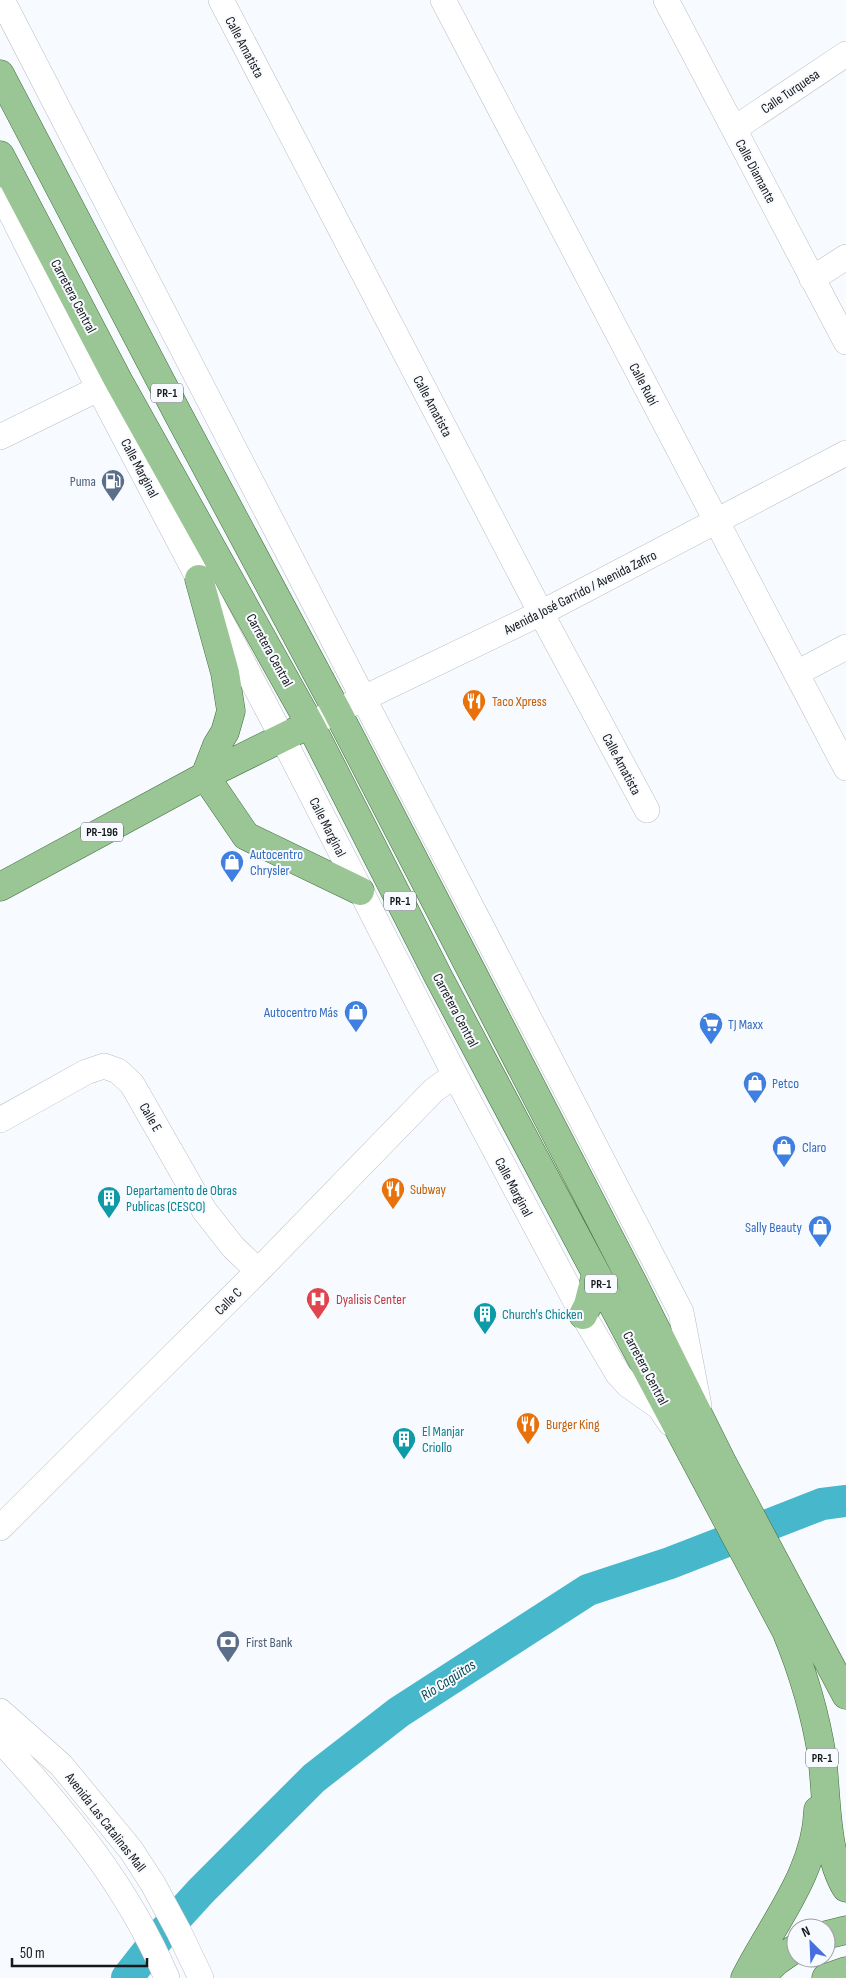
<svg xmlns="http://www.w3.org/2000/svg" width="846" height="1978" viewBox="0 0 846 1978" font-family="'Sofia Sans Condensed',sans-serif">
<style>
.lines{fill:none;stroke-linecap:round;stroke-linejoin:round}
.river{stroke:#47b7cb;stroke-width:32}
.minor-casing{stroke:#bbbec2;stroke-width:26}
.major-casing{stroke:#416f3a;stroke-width:29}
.minor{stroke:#fff;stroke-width:25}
.major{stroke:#9ac594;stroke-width:28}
.labels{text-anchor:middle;stroke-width:4;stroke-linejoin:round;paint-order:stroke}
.shield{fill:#f7fafe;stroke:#5a5c5e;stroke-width:1}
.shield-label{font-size:12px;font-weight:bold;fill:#171819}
.street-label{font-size:14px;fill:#171819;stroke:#f7fafe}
.service-label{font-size:14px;fill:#4e5e75;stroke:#f7fafe;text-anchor:end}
.food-label{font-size:14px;fill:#c56008;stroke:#f7fafe;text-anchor:start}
.shop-label{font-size:14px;fill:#366cbe;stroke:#f7fafe;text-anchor:start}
.culture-label{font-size:14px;fill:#0d838f;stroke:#f7fafe;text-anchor:start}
.health-label{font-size:14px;fill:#be3a42;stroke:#f7fafe;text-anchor:start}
.water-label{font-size:15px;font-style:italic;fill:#084d57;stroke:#f7fafe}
</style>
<rect width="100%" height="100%" fill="#f7fafe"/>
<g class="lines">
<path class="river" d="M 127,1978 L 160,1936 L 201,1891 L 314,1778 L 399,1712 L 588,1590 L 670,1563 L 822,1504 L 846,1501"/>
<g class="minor-casing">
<path id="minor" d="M 2,0 L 681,1312 L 699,1406
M 221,0 L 541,613 L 647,810
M 443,0 L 846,768
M 666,0 L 846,342
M 734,129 L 846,54
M 14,182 L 9,209 L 99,389 L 282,737 L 455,1075 L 583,1315 L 618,1374 L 628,1385 L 659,1407 L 670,1423
M 812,279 L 846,257
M 0,437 L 112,382
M 797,673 L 846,647
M 310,724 L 541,613 L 846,453
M 0,1120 L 86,1072 L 104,1066 L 118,1071 L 132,1084 L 204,1210 L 233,1247 L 258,1271
M 0,1528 L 258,1271 L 434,1090 L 455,1075
M 0,1711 L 61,1765 L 131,1850 L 153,1884 L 179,1932 L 201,1978
M 0,1740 C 68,1814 127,1885 167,1978"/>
</g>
<g class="major-casing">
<path id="major" d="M 0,74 L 179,416 L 337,711 L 634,1285 L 721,1460 L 846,1695
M 0,155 L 118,380 L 310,724 L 438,976 L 786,1631 C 803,1672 815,1712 822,1756 C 827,1796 825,1854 846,1888
M 199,579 L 225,673 L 231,711 L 225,732 L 217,745 L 205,776
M 205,776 L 246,836 L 360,891
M 0,887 L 205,776 L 310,724
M 583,1315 L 588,1305 L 596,1274
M 826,1935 L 846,1930
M 745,1978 C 772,1924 816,1873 818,1810
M 759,1978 L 777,1961 L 796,1948
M 826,1978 L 846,1971"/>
</g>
<use href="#minor" class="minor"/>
<use href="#major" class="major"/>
</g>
<defs>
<g id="fuel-pin" transform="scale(1.25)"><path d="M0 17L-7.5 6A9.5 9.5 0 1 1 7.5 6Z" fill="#5c6f8a" stroke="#f7fafe"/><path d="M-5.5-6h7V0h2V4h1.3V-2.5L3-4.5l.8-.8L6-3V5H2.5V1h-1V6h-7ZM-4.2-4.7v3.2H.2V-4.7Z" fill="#fff"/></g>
<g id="restaurant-pin" transform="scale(1.25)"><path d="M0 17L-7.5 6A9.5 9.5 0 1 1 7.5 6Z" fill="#e8710a" stroke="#f7fafe"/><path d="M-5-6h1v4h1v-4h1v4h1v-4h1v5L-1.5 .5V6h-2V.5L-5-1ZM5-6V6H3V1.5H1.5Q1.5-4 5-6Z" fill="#fff"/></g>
<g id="shop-pin" transform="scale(1.25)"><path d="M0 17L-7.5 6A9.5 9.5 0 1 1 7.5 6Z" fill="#3f7fe0" stroke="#f7fafe"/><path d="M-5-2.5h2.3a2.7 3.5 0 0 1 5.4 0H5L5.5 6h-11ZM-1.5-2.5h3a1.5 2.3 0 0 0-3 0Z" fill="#fff"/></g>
<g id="supermarket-pin" transform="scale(1.25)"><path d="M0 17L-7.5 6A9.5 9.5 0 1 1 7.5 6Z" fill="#3f7fe0" stroke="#f7fafe"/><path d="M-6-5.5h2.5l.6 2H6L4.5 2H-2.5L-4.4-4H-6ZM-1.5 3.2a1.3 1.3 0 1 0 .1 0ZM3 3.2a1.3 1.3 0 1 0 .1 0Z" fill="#fff"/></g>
<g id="building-pin" transform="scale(1.25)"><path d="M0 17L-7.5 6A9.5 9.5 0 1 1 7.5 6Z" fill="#0f9aa8" stroke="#f7fafe"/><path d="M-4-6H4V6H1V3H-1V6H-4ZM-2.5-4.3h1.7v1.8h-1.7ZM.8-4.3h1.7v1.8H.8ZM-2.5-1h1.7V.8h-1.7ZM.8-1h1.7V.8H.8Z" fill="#fff"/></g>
<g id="hospital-pin" transform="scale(1.25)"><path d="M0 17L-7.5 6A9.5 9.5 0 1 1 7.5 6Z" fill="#e0444e" stroke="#f7fafe"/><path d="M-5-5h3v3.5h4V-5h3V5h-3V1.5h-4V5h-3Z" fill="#fff"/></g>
<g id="bank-pin" transform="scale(1.25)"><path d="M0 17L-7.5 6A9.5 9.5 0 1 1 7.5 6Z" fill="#5c6f8a" stroke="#f7fafe"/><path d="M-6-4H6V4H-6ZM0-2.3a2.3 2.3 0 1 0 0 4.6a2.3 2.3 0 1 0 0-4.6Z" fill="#fff"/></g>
</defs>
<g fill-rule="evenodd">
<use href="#fuel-pin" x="113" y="481"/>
<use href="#restaurant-pin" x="474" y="701"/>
<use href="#shop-pin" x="232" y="862"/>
<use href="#shop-pin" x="356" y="1012"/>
<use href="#supermarket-pin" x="711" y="1024"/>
<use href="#shop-pin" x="755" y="1083"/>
<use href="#shop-pin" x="784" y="1147"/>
<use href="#restaurant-pin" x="393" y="1189"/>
<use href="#building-pin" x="109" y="1198"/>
<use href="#shop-pin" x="820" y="1227"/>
<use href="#hospital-pin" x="318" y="1299"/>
<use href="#building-pin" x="485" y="1314"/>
<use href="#restaurant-pin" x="528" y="1424"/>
<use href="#building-pin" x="404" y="1439"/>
<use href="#bank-pin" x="228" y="1642"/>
</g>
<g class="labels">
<g class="shield">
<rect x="151" y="383.5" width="32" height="19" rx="4"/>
<rect x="81" y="822.5" width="42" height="19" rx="4"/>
<rect x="384" y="891.5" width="32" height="19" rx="4"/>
<rect x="585" y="1274.5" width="32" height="19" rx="4"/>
<rect x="806" y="1748.5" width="32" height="19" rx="4"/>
</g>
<g class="shield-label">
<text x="167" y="397">PR-1</text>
<text x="102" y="836">PR-196</text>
<text x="400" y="905">PR-1</text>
<text x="601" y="1288">PR-1</text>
<text x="822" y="1762">PR-1</text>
</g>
<g class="street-label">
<text transform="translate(245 47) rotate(62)" y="5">Calle Amatista</text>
<text transform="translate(790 91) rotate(-34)" y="5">Calle Turquesa</text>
<text transform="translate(756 171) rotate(62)" y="5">Calle Diamante</text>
<text transform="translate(74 296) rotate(62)" y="5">Carretera Central</text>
<text transform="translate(644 384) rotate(62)" y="5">Calle Rubí</text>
<text transform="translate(433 406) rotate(62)" y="5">Calle Amatista</text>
<text transform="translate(140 468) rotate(62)" y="5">Calle Marginal</text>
<text transform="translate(580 592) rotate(-27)" y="5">Avenida José Garrido / Avenida Zafiro</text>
<text transform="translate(270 650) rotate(61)" y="5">Carretera Central</text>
<text transform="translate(622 764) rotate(62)" y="5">Calle Amatista</text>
<text transform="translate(328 827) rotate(63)" y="5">Calle Marginal</text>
<text transform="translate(456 1010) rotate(62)" y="5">Carretera Central</text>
<text transform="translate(151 1117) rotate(60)" y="5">Calle E</text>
<text transform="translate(514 1187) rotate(62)" y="5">Calle Marginal</text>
<text transform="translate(228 1301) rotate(-45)" y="5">Calle C</text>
<text transform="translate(646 1368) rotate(62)" y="5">Carretera Central</text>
<text transform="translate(106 1822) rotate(52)" y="5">Avenida Las Catalinas Mall</text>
</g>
<g class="service-label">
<text x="96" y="486">Puma</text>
<text x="246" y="1647" text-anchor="start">First Bank</text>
</g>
<g class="food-label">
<text x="492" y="706">Taco Xpress</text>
<text x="410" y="1194">Subway</text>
<text x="546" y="1429">Burger King</text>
</g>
<g class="shop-label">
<text x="250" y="859">Autocentro<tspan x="250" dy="16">Chrysler</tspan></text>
<text x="338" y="1017" text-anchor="end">Autocentro Más</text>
<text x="728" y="1029">TJ Maxx</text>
<text x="772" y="1088">Petco</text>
<text x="802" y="1152">Claro</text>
<text x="802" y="1232" text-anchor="end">Sally Beauty</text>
</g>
<g class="culture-label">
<text x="126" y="1195">Departamento de Obras<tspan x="126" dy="16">Publicas (CESCO)</tspan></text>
<text x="502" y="1319">Church's Chicken</text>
<text x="422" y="1436">El Manjar<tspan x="422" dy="16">Criollo</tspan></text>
</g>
<g class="health-label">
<text x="336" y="1304">Dyalisis Center</text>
</g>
<g class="water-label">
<text transform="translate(448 1680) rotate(-33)" y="5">Río Cagüitas</text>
</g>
</g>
<g transform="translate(811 1943) rotate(336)"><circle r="24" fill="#f7fafe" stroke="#9da0a2"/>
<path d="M0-4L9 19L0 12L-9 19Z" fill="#476ddf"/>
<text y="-8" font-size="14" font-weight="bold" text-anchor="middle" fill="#171819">N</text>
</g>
<path d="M12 1958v8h135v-8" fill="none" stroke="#171819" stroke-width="2.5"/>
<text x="20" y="1958" font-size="15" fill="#171819" stroke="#f7fafe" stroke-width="4" paint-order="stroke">50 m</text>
</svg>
